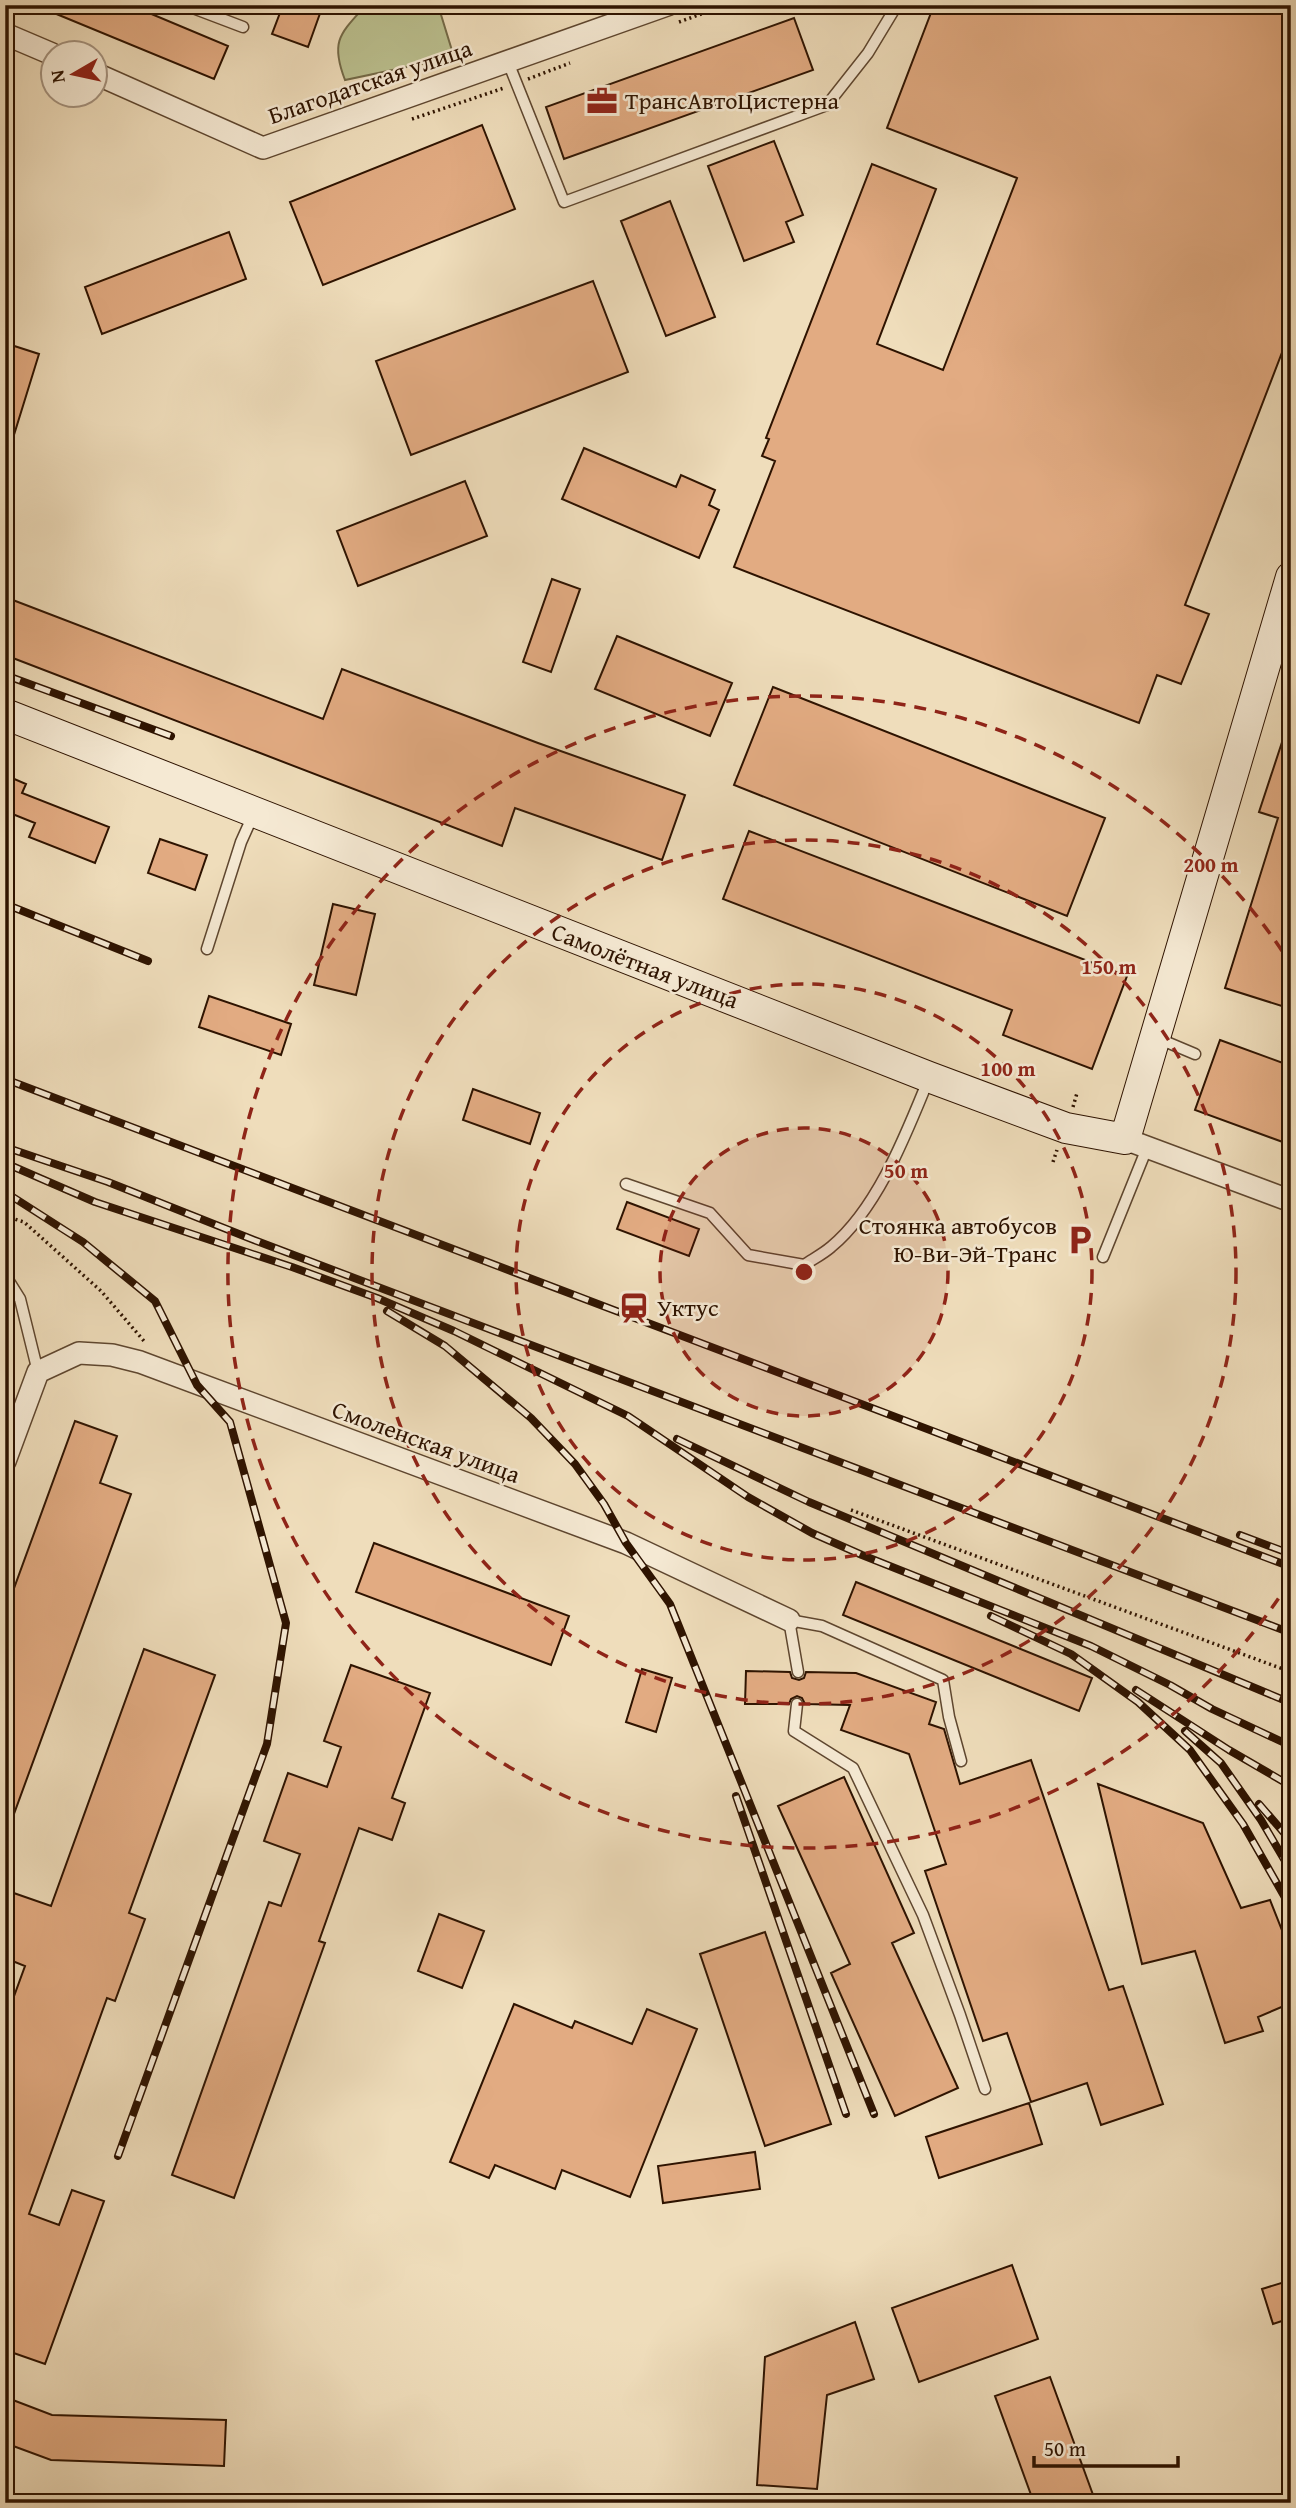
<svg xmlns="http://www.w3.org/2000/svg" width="1296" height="2508" viewBox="0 0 1296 2508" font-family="'Gentium Book Plus',serif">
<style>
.green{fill:#bbc08f;stroke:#746a48;stroke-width:2}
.building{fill:#e2ab82;stroke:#2e1300;stroke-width:2}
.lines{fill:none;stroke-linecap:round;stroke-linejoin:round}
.lane-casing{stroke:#5e462f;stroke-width:13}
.street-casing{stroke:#5e462f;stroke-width:24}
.secondary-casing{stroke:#2e1300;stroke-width:32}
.path{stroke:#2e1300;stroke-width:3.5;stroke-dasharray:2 3.5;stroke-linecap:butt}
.lane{stroke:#f5e9d3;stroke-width:10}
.street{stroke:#f5e9d3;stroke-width:21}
.secondary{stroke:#f5e9d3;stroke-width:30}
.rail-casing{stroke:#2e1300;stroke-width:8}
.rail{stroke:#f5e9d3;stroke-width:5;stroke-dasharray:16;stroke-linecap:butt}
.ring{fill:none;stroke:#8f2418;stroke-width:3.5;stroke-dasharray:12 9}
.labels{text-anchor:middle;stroke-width:5;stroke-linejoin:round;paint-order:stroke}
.street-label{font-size:24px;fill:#2e1300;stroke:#f5e9d3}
.poi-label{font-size:24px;fill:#2e1300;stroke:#f5e9d3;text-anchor:start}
.centre{fill:#8f2418;stroke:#f5e9d3;stroke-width:3.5}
.ring-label{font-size:21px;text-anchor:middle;font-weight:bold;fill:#8f2418;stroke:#f5e9d3;stroke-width:5;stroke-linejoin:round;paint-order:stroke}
</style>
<rect width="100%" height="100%" fill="#efddbb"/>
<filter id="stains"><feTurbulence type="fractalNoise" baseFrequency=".00286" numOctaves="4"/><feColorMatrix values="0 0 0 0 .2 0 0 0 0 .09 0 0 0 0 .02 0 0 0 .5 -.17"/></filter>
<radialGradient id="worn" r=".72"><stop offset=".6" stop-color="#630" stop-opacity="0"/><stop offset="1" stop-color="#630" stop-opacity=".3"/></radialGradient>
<path class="green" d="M 366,5 L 438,5 L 454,57 L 345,80 C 330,41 340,34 366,5 Z"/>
<path class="building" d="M 130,5 L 228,46 L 214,79 L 37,6 Z
M 283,5 L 323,5 L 308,47 L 272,34 Z
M 934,5 L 975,5 L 996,13 L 999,5 L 1291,5 L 1291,329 L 1185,605 L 1209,614 L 1181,684 L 1157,675 L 1139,723 L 734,567 L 775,461 L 762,456 L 769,439 L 766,438 L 872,164 L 936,189 L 877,344 L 943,370 L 1017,178 L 887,128 Z
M 794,18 L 813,70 L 564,159 L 546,107 Z
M 482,125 L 515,209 L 323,285 L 290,202 Z
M 774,141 L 803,215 L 786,222 L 794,242 L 744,261 L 708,166 Z
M 670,201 L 715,317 L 666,336 L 621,221 Z
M 229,232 L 246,279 L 102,334 L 85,287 Z
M 593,281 L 628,372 L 411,455 L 376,361 Z
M 5,343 L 39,354 L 9,451 L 5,450 Z
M 584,448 L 676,487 L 681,475 L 715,490 L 709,505 L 719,510 L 699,558 L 562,499 Z
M 465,481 L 487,536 L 358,586 L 337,531 Z
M 552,579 L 580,589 L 551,672 L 523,662 Z
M 5,597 L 323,719 L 342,669 L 538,743 L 685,795 L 662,860 L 515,808 L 502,846 L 5,655 Z
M 617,636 L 732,683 L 710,736 L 595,689 Z
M 773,687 L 1105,818 L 1067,916 L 734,785 Z
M 1288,724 L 1291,725 L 1291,988 L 1285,1007 L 1225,988 L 1278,818 L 1259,812 Z
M 5,775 L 26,784 L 22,793 L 109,827 L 95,863 L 29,837 L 35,823 L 5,811 Z
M 749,831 L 1127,976 L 1092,1069 L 1003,1035 L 1012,1010 L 723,899 Z
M 160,839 L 207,855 L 195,890 L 148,873 Z
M 333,904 L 375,914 L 356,995 L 314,985 Z
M 209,996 L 291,1024 L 281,1055 L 199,1027 Z
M 1220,1040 L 1291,1066 L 1291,1145 L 1195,1110 Z
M 473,1089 L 540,1113 L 530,1144 L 463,1120 Z
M 627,1202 L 699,1229 L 689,1256 L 617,1229 Z
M 75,1421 L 117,1436 L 100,1483 L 131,1494 L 7,1833 L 5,1833 L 5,1613 Z
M 374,1543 L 569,1616 L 551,1665 L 356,1592 Z
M 856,1582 L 1092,1678 L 1079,1711 L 843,1615 Z
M 144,1649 L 215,1675 L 129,1913 L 145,1919 L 115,2001 L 107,1998 L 29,2214 L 59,2225 L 72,2190 L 104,2201 L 45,2364 L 5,2350 L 5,2021 L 25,1966 L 5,1958 L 5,1890 L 51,1906 Z
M 351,1665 L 430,1693 L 392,1798 L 405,1803 L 392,1840 L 359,1828 L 319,1941 L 325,1943 L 234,2198 L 172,2175 L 269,1902 L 281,1906 L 300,1854 L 264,1841 L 288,1773 L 327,1787 L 341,1747 L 324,1741 Z
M 642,1669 L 672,1678 L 656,1732 L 626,1722 Z
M 746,1671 L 790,1672 L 792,1678 L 799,1680 L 804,1678 L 806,1672 L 856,1673 L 936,1702 L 929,1724 L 944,1729 L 960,1784 L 1031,1760 L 1109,1990 L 1123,1986 L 1163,2104 L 1101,2125 L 1087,2083 L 1031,2102 L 1007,2033 L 983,2041 L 925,1871 L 946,1864 L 909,1754 L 841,1730 L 850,1705 L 805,1704 L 802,1698 L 797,1696 L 791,1699 L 789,1704 L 745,1704 Z
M 844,1777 L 914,1933 L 892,1943 L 958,2088 L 895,2116 L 831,1973 L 850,1964 L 778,1806 Z
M 1098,1784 L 1203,1823 L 1241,1908 L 1270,1900 L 1291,1953 L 1291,2003 L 1258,2017 L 1263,2031 L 1225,2043 L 1195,1951 L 1142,1964 Z
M 439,1914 L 484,1931 L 462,1988 L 418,1971 Z
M 765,1932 L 831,2124 L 765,2146 L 700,1954 Z
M 514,2004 L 572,2028 L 575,2021 L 632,2044 L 647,2009 L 697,2029 L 630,2197 L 562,2170 L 555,2189 L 495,2165 L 489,2178 L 450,2162 Z
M 1029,2103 L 1042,2144 L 939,2178 L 926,2137 Z
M 755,2152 L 760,2189 L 663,2203 L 658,2166 Z
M 1012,2265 L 1038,2339 L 919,2382 L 892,2308 Z
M 1291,2280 L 1291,2318 L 1273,2324 L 1262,2289 Z
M 855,2322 L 874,2379 L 827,2395 L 817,2489 L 757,2485 L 765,2357 Z
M 1050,2377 L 1096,2503 L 1034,2503 L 995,2396 Z
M 5,2397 L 52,2415 L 226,2420 L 224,2466 L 51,2460 L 5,2443 Z"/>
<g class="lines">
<g class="lane-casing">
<path id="lane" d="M 185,5 L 243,27
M 5,9 L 7,5
M 508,62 L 564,202 L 827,105 L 868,53 L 897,5
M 207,949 L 241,842 L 254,813
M 1157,1038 L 1195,1054
M 626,1184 L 710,1213 L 748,1255 L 804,1265 C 813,1259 823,1254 831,1247 C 878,1208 906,1134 929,1078
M 1103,1257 L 1147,1148
M 5,1275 L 20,1299 L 38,1372
M 798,1672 L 789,1620 L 822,1626 L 943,1680 L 949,1717 L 961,1761
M 797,1704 L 794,1731 L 853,1768 L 923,1915 L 960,2015 L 985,2089"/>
</g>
<g class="street-casing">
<path id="street" d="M 5,34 L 52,54
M 94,73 L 263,148 L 667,5
M 1125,1139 L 1291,1201
M 5,1461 L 38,1372 L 79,1353 L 112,1355 L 140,1362 L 626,1543 L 789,1620"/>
</g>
<g class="secondary-casing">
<path id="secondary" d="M 5,714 L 929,1077 L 1066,1128 L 1125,1139 L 1291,577"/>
</g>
<path class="path" d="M 679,22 L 726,5
M 528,79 L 570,63
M 412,119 L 504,88
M 1073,1107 L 1077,1093
M 1053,1162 L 1057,1150
M 5,1216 L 24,1222 L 101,1291 L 144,1341
M 851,1510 L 1291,1672"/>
<use href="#lane" class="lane"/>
<use href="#street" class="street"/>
<use href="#secondary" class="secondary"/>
<g class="rail-casing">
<path id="rail" d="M 5,675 L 171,736
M 5,904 L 148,961
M 5,1079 L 1291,1567
M 5,1147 L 108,1182 L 254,1240 L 1291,1633
M 5,1163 L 95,1202 L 292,1267 L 377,1298 L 454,1331 L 628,1416 L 748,1497 L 812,1533 L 862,1555 L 1091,1646 L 1170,1685 L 1212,1709 L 1291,1746
M 5,1192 L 83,1242 L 155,1301 L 197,1385 L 230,1422 L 286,1623 L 267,1744 L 118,2156
M 387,1311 L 445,1346 L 531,1418 L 575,1464 L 604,1504 L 626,1543 L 670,1604 L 874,2114
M 677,1439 L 809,1502 L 1291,1703
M 1240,1535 L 1291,1554
M 991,1616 L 1071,1654 L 1138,1702 L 1190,1750 L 1243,1824 L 1291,1908
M 1136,1690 L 1229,1750 L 1291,1786
M 1185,1731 L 1221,1763 L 1261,1820 L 1291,1871
M 736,1796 L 846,2114
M 1259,1804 L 1291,1841"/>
</g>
<use href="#rail" class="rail"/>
</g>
<circle cx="804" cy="1272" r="144" fill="#8f2418" fill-opacity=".12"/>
<g class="ring">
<circle cx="804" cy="1272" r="144"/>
<circle cx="804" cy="1272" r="288"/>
<circle cx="804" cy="1272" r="432"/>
<path d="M1290 1581A576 576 0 1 1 1290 963"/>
</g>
<defs>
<g id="office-bare" transform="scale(2.415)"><path d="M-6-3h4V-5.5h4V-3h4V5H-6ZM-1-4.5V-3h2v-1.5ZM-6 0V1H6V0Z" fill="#8f2418" stroke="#f5e9d3" stroke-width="2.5" paint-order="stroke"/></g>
<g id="parking-bare" transform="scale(2.415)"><path d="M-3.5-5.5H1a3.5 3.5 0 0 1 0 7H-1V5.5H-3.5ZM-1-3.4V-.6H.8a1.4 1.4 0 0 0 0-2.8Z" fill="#8f2418" stroke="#f5e9d3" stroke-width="2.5" paint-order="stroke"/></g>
<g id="station-bare" transform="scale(2.415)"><path d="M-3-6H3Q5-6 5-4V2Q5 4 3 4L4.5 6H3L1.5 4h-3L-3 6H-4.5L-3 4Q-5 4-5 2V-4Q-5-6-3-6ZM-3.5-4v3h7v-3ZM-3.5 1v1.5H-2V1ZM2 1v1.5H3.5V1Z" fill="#8f2418" stroke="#f5e9d3" stroke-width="2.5" paint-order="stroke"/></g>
</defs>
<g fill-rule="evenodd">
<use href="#office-bare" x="602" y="101"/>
<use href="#parking-bare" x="1080" y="1240"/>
<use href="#station-bare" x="634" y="1308"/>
</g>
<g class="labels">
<g class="street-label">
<text transform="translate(370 82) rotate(-19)" y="8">Благодатская улица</text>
<text transform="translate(645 966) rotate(21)" y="8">Самолётная улица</text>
<text transform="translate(426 1442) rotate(20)" y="8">Смоленская улица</text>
</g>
<g class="poi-label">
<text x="625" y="109">ТрансАвтоЦистерна</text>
<text x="1057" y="1234" text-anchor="end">Стоянка автобусов<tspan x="1057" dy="28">Ю-Ви-Эй-Транс</tspan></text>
<text x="657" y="1316">Уктус</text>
</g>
</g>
<circle cx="804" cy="1272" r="10" class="centre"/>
<g class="ring-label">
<text x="1211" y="872">200 m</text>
<text x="1109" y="974">150 m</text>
<text x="1008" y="1076">100 m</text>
<text x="906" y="1178">50 m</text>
</g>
<rect width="1296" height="2508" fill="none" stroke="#efddbb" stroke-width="28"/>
<rect x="7" y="7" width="1282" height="2494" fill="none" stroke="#2e1300" stroke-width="3.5"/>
<rect x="14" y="14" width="1268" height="2480" fill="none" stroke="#2e1300" stroke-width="2"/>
<g transform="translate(74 74) rotate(261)"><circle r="33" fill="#f5e9d3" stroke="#a5937f" stroke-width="2"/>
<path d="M0-5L12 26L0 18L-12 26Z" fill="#8f2418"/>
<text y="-10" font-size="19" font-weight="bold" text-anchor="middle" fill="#2e1300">N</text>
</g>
<path d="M1034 2456v10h144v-10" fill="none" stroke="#2e1300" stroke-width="3.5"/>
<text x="1044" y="2456" font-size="21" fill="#2e1300" stroke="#f5e9d3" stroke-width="5" paint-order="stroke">50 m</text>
<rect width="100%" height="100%" filter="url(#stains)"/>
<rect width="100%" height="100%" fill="url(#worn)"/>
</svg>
